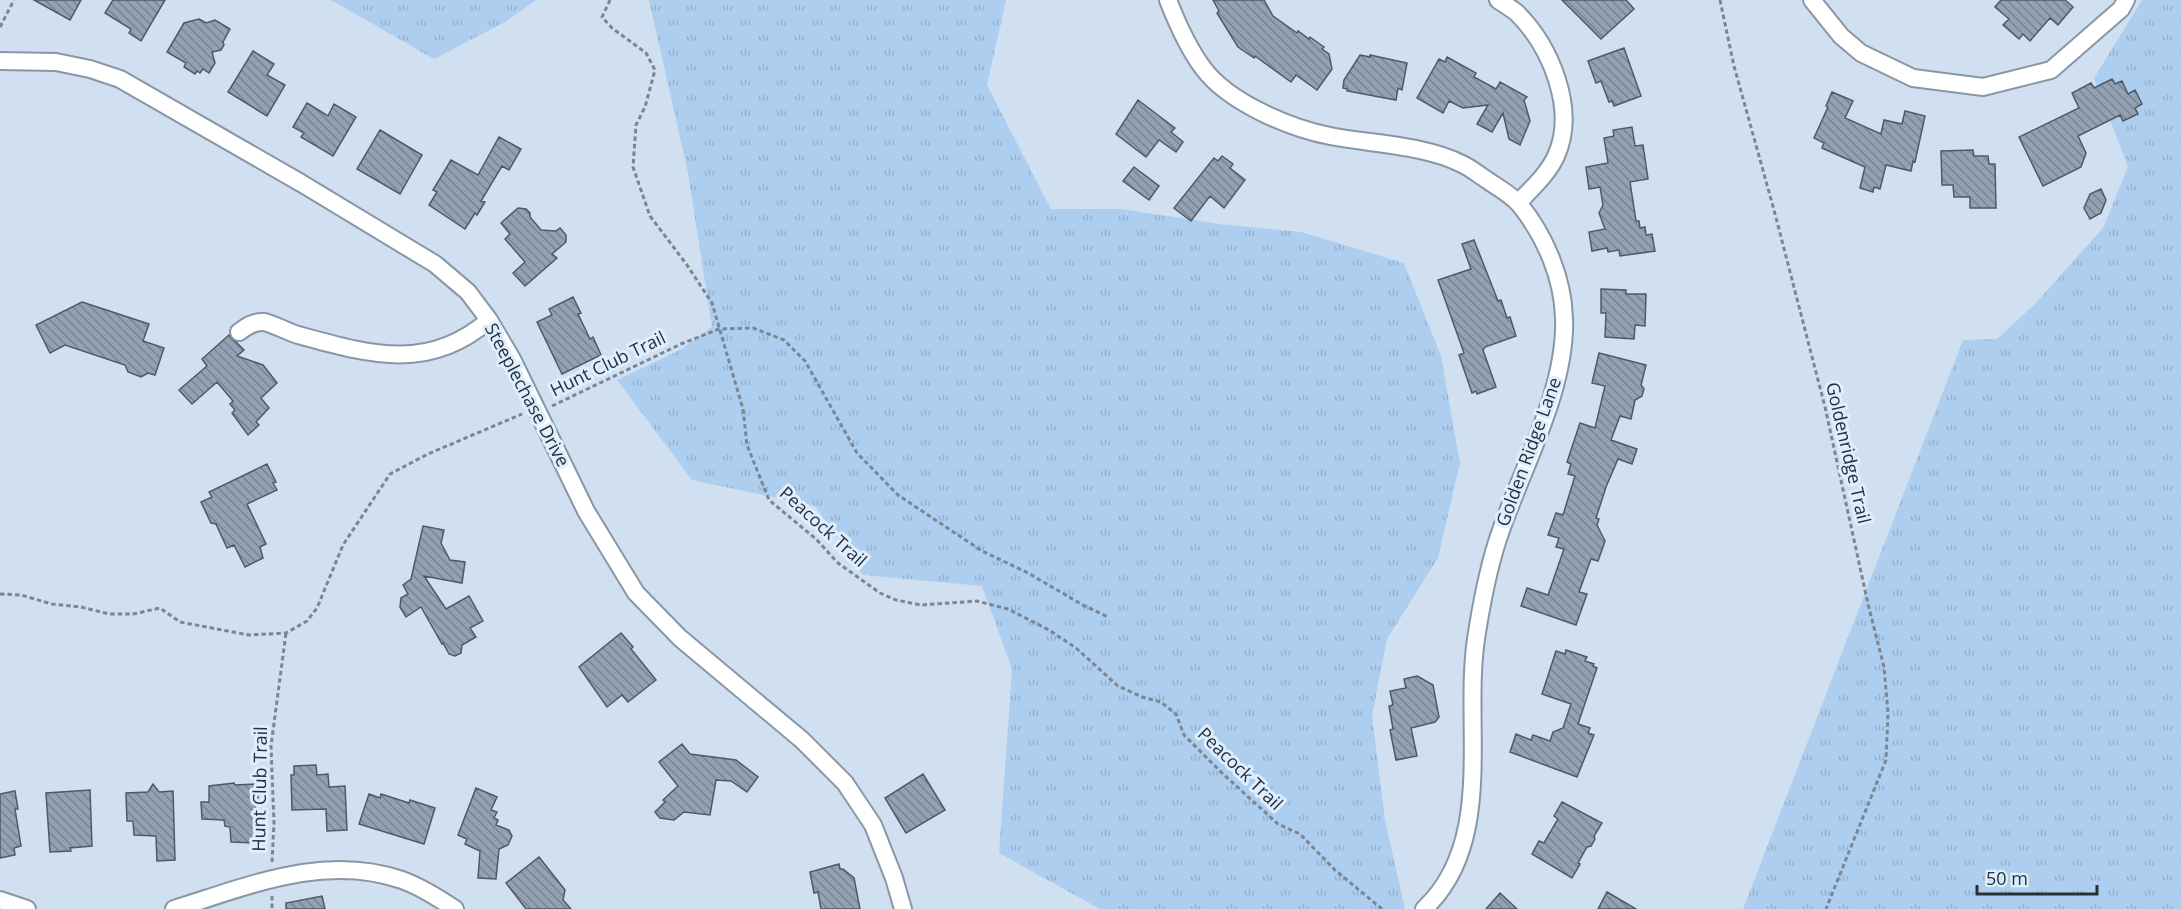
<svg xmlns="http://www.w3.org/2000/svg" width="2181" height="909" viewBox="0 0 2181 909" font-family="'Open Sans',sans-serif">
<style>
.grass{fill:url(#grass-tufts)}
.building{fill:url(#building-back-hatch);stroke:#4c5a68;stroke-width:1.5}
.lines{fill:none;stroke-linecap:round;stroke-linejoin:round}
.minor-casing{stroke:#8897a6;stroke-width:20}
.path{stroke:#7b8692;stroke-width:3;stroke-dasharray:4.5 3;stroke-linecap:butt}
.minor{stroke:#fff;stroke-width:16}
.labels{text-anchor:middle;stroke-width:6;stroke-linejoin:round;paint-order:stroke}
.street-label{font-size:18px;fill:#292f36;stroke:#def}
</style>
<defs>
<pattern id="grass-tufts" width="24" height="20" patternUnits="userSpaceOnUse" patternTransform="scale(1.5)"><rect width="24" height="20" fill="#aeceef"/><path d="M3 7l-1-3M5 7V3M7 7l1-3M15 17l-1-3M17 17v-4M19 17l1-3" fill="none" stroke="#96b1ce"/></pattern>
<pattern id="building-back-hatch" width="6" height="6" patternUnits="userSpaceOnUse" patternTransform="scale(1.5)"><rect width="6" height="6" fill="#93a2b2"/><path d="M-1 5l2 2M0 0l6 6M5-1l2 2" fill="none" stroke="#788492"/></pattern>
</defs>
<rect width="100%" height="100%" fill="#d0e0f1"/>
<path class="grass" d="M 331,0 L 536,0 L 505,22 L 434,59 Z
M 649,0 L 1006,0 L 987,85 L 1051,209 L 1121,209 L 1220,224 L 1301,232 L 1404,263 L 1441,356 L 1460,463 L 1438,558 L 1387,639 L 1372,716 L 1385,820 L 1405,909 L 1100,909 L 999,853 L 1012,669 L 982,586 L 863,575 L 815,506 L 692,480 L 617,380 L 680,350 L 712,327 L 688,173 Z
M 2142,0 L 2181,0 L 2181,909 L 1743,909 L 1963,340 L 1997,339 L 2036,303 L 2103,228 L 2128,167 L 2094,78 Z"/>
<path class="building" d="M 34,0 L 81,0 L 70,20 Z
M 113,0 L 165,0 L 141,41 L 129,33 L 131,29 L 105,13 Z
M 1213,0 L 1264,0 L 1273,16 L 1297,33 L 1298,31 L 1309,39 L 1310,37 L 1324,47 L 1322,49 L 1329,54 L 1332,69 L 1317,90 L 1296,75 L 1291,82 L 1255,56 L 1254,58 L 1238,47 L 1217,13 L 1219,11 Z
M 1562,0 L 1626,0 L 1634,9 L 1601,39 Z
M 2001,0 L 2065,0 L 2073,7 L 2058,25 L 2050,18 L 2030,41 L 2023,34 L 2019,39 L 2003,25 L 2009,19 L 1995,7 Z
M 199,19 L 206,23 L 215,20 L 230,29 L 223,42 L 224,45 L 221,50 L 212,52 L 215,63 L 209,73 L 203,69 L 200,73 L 197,71 L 195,74 L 184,67 L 186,63 L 167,52 L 184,23 Z
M 1624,48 L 1641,96 L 1614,106 L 1612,101 L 1609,102 L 1601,81 L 1596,83 L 1588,61 Z
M 253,51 L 274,64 L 267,75 L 285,85 L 267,116 L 228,92 Z
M 1360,55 L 1370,57 L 1370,55 L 1407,63 L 1402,90 L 1398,88 L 1396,100 L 1347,91 L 1347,89 L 1343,88 L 1344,80 Z
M 1447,57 L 1476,73 L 1474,77 L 1496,89 L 1500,82 L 1527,97 L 1524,100 L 1530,121 L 1520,145 L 1509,139 L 1503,113 L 1492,132 L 1477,124 L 1488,105 L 1463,108 L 1449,101 L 1443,113 L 1417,98 L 1439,59 L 1445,62 Z
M 2112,79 L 2115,84 L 2122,81 L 2128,94 L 2135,90 L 2142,104 L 2135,108 L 2138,114 L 2123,121 L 2120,115 L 2078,136 L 2086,153 L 2081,167 L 2043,186 L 2019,137 L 2079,108 L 2072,93 L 2091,83 L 2094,88 Z
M 1832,92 L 1853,101 L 1845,118 L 1881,134 L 1884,120 L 1902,124 L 1905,111 L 1925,116 L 1915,162 L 1913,161 L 1911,171 L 1886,165 L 1880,189 L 1874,187 L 1873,192 L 1860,188 L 1865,167 L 1822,148 L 1824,143 L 1814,138 L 1828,107 L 1826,106 Z
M 1138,100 L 1175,128 L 1171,132 L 1183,142 L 1176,152 L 1159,140 L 1146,157 L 1116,134 Z
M 307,103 L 328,116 L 334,104 L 356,117 L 333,156 L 301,137 L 304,133 L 293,127 Z
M 1632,127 L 1635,146 L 1643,145 L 1648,179 L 1630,182 L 1636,221 L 1639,221 L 1640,228 L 1645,227 L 1646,235 L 1652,234 L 1655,251 L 1620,256 L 1619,250 L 1608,252 L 1607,248 L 1592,251 L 1589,232 L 1605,229 L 1599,213 L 1603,205 L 1600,187 L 1589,189 L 1586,167 L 1608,163 L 1604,138 L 1614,136 L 1613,130 Z
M 380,130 L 422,155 L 400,194 L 357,169 Z
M 499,137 L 521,149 L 509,170 L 502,166 L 481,201 L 485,202 L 477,215 L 475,213 L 465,229 L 429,205 L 437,192 L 433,190 L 451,160 L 478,175 Z
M 1973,150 L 1974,156 L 1988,156 L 1989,164 L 1995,164 L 1996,208 L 1970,208 L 1970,197 L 1954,197 L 1953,185 L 1942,185 L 1941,151 Z
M 1222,156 L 1233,164 L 1230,168 L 1245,180 L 1224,208 L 1210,196 L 1191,221 L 1174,208 L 1214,158 L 1218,161 Z
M 1134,167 L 1159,186 L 1149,200 L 1123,181 Z
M 2101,189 L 2106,200 L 2101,213 L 2090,219 L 2084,208 L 2090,194 Z
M 518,208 L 526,209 L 530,213 L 530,217 L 541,230 L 556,231 L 560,228 L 566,235 L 566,242 L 552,254 L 557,258 L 525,286 L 513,273 L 525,262 L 505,239 L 510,234 L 501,223 Z
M 1474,240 L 1498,301 L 1501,300 L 1507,318 L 1510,317 L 1516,336 L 1485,347 L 1483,350 L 1496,387 L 1477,394 L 1476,391 L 1472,393 L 1459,355 L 1464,353 L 1438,280 L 1471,269 L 1462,244 Z
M 1601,289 L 1626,290 L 1626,294 L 1646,294 L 1645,326 L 1635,325 L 1634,339 L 1605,337 L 1606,313 L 1601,313 Z
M 573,297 L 581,313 L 578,314 L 590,339 L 593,337 L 601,355 L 562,374 L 537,322 L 552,315 L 549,309 Z
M 82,302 L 149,324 L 143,341 L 164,348 L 155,375 L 148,373 L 141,377 L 128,372 L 125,365 L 65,345 L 50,353 L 36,325 Z
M 229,335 L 244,350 L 237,356 L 263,365 L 277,383 L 261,398 L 269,408 L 256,422 L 259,425 L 248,435 L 232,413 L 235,410 L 230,404 L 233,401 L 217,382 L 192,404 L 179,390 L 207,366 L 202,359 Z
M 1599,353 L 1646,365 L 1641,385 L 1644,389 L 1642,396 L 1635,400 L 1631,419 L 1620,416 L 1611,440 L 1637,449 L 1632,464 L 1618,459 L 1606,487 L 1596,518 L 1599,519 L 1597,525 L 1605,541 L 1598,561 L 1591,559 L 1579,592 L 1587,594 L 1576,625 L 1521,606 L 1527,588 L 1548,595 L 1564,549 L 1556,547 L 1559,538 L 1548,535 L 1556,513 L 1563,515 L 1575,476 L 1568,474 L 1571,464 L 1567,462 L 1580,423 L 1595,428 L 1605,386 L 1592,383 Z
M 267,464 L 276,482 L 273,483 L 277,490 L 247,504 L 266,544 L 260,547 L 263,558 L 245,567 L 234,545 L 227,548 L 216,524 L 211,523 L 201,502 L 212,497 L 209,492 Z
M 423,526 L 444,530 L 441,543 L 450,560 L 465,562 L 462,583 L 424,576 L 446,609 L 469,596 L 483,621 L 470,628 L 476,637 L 462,645 L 461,653 L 455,656 L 449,654 L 443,643 L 442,644 L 421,607 L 406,617 L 400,607 L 401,598 L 408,594 L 403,585 L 411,579 Z
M 621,633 L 633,647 L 631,649 L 656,680 L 628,702 L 622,695 L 607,707 L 579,667 Z
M 1566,650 L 1587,657 L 1585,661 L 1594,664 L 1593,666 L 1597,668 L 1578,724 L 1590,728 L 1588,733 L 1594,735 L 1577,777 L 1510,752 L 1516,734 L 1531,740 L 1533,735 L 1550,741 L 1553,732 L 1563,728 L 1571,704 L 1542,694 L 1556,651 L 1565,654 Z
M 1417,676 L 1433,685 L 1439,717 L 1435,722 L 1411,728 L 1417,756 L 1396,760 L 1390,730 L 1393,729 L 1389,706 L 1393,705 L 1390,691 L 1406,688 L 1404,679 Z
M 682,744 L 690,754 L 736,760 L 758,777 L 747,792 L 731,781 L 716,780 L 710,815 L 684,812 L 674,820 L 660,818 L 655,812 L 665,802 L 663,800 L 678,786 L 659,762 Z
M 316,765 L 317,775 L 328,774 L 329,787 L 345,786 L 347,830 L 327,831 L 326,809 L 292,810 L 291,775 L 294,775 L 294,766 Z
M 923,774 L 945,810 L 906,833 L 885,798 Z
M 234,783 L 235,785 L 257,784 L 258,798 L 255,798 L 257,843 L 231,842 L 230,827 L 225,826 L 224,820 L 202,819 L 201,802 L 209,802 L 209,786 Z
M 153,784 L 159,792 L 173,791 L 175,860 L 157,861 L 156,836 L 134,835 L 133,821 L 127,821 L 126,793 L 148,792 Z
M 476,788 L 497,797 L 491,810 L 497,812 L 494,818 L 498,820 L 496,825 L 509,830 L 512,836 L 508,845 L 499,849 L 496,879 L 478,878 L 480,851 L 465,844 L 467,839 L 458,835 Z
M 90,790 L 92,846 L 70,848 L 71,851 L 50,852 L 46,793 Z
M 15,791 L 18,809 L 15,809 L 21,846 L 14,848 L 15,855 L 0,858 L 0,794 Z
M 369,794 L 380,798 L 381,794 L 409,803 L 410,800 L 435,808 L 424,844 L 359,824 Z
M 1562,802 L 1602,823 L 1594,836 L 1595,839 L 1591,846 L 1587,847 L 1578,863 L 1580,864 L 1572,878 L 1532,854 L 1539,841 L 1544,843 L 1558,819 L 1554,816 Z
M 539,857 L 565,890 L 563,900 L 571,909 L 526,909 L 506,883 Z
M 839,864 L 840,869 L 843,869 L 854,878 L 860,909 L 821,909 L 818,892 L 814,893 L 810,872 Z
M 1607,892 L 1636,909 L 1598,909 Z
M 1500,893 L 1517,909 L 1486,909 Z
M 322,896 L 325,909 L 286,909 L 286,903 Z"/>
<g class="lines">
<g class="minor-casing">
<path id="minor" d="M 1168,0 C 1177,23 1188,48 1203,68 C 1228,102 1289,128 1330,136 C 1371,144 1425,145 1462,164 C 1471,168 1479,175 1487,180 C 1497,187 1512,195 1520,205 C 1545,236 1563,278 1564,318 C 1567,391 1519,473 1497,542 C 1487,574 1481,606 1476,639 C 1463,726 1496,842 1424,909
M 1498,0 C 1504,4 1511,8 1517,13 C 1551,47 1577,110 1556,156 C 1548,174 1532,188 1518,203
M 1812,0 L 1841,36 L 1861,53 L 1913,78 L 1983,87 L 2051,70 L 2121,9 L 2126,0
M 0,61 L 56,62 L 90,69 L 120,79 L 301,183 L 435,264 L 468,292 L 489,320 L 512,359 L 586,511 L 636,593 L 680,638 L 802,740 L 845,783 L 873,825 L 894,878 L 903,909
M 239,332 C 246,327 254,321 264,322 C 271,323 288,332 298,335 C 368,354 428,373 489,320
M 0,900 L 27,909
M 174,909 C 249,886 324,853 402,880 C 421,887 438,898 455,909"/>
</g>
<path class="path" d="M 610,0 L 602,17 L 612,28 L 646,53 L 655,70 L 645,107 L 636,125 L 633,167 L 650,216 L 687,265 L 712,303 L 743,409 L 747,445 L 769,500 L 816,539 L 838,563 L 880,593 L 896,600 L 921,605 L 977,601 L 1008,609 L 1049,630 L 1076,648 L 1118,686 L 1142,697 L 1161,702 L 1176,714 L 1184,735 L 1222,773 L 1278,824 L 1300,834 L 1335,870 L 1382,909
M 1720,0 L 1734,66 L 1774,210 L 1825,407 L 1868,604 L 1884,667 L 1888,713 L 1886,760 L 1826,909
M 0,27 L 14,0
M 552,406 L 681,344 L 719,329 L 753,328 L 784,340 L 805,361 L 857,453 L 898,495 L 982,551 L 1028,573 L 1081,604 L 1108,617
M 0,594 L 21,595 L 52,604 L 81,607 L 109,614 L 133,614 L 160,608 L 180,622 L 249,635 L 286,633 L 307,621 L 317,608 L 343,545 L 390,474 L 428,454 L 522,414
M 272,862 L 274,823 L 271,746 L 286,633
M 272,896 L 272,909"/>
<use href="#minor" class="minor"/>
</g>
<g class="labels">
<g class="street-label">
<text transform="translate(608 364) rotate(-26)" y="6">Hunt Club Trail</text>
<text transform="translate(527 395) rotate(62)" y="6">Steeplechase Drive</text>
<text transform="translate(1529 452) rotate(-70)" y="6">Golden Ridge Lane</text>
<text transform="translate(1848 453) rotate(77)" y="6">Goldenridge Trail</text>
<text transform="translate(823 527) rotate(42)" y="6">Peacock Trail</text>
<text transform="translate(1240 769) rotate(44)" y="6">Peacock Trail</text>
<text transform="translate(260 789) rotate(-89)" y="6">Hunt Club Trail</text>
</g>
</g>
<path d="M1977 885v9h120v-9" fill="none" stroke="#292f36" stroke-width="3"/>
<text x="1986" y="885" font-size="18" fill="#292f36" stroke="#ddeeff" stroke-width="4.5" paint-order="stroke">50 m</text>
</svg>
